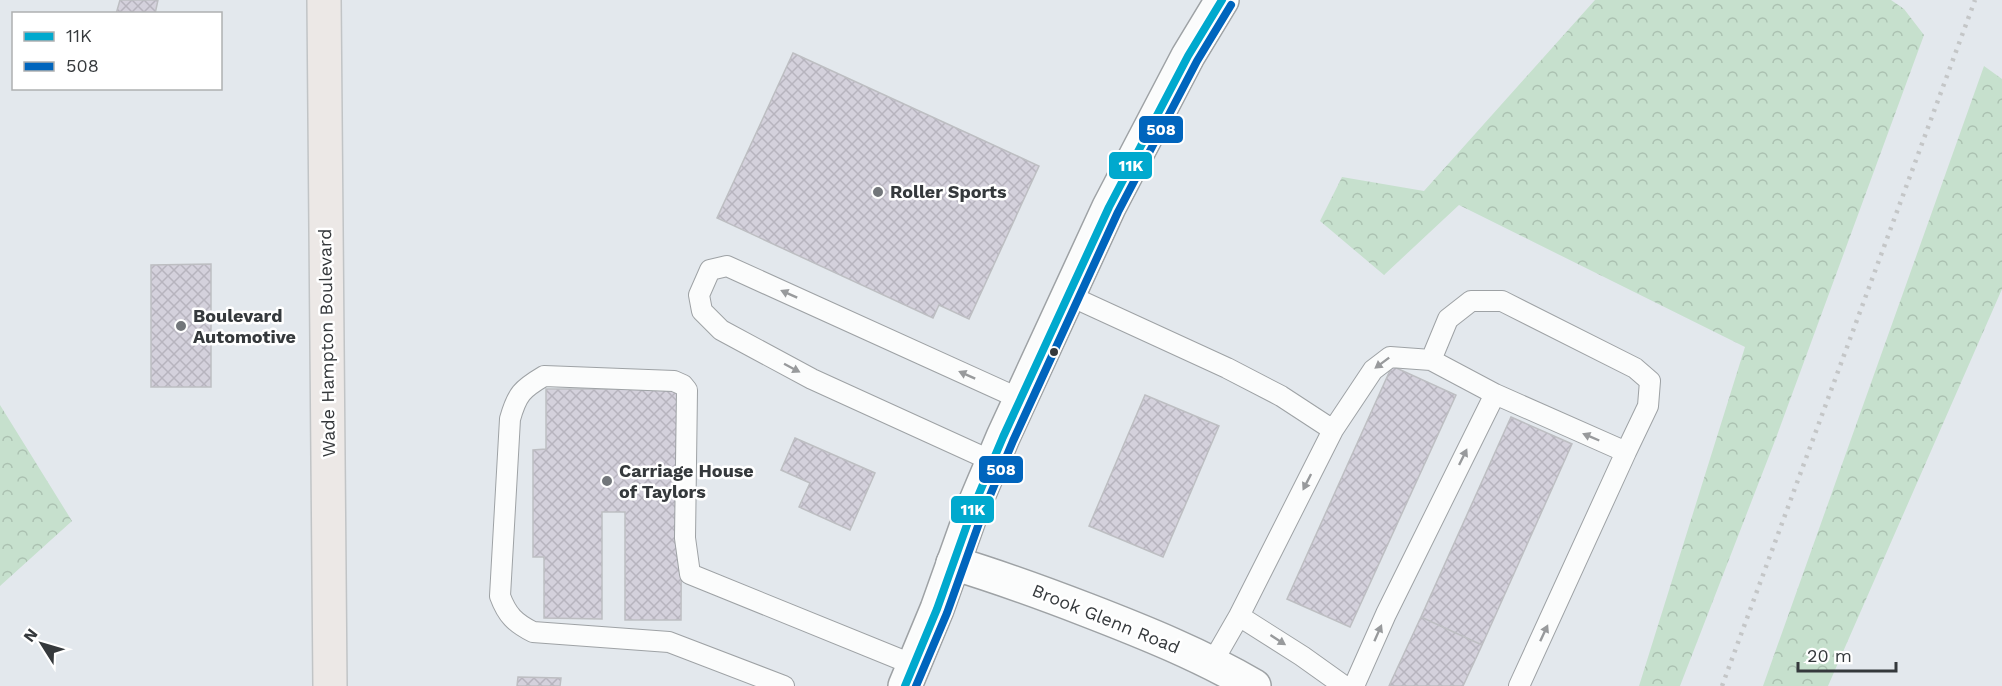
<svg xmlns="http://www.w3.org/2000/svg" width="2002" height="686" viewBox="0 0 2002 686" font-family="'Work Sans',sans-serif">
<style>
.forest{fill:url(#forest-crowns)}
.building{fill:url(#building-cross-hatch);stroke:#bdbec2;stroke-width:1.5}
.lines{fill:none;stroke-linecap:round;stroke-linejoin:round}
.service-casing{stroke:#9ea2a5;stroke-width:22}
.minor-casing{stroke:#9ea2a5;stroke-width:36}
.tertiary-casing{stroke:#9ea2a5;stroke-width:36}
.primary-casing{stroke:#c1c4c6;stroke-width:36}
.service{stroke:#fbfcfc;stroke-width:20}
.minor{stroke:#fbfcfc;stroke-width:33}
.tertiary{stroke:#fbfcfc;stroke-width:33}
.primary{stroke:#ece8e6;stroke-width:33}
.rail{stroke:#c4c6c7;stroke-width:4.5;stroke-dasharray:3 6;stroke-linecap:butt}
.bus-1-casing{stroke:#fff;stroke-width:12}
.bus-2-casing{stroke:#fff;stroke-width:12}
.bus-1{stroke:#00a9ce;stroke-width:8}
.bus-2{stroke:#0065bd;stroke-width:8}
.oneway{fill:#989a9c}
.poi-dot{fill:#72767a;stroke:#fff;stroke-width:2}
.bus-dot{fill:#35393c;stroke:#fff;stroke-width:2}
.labels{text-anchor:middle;stroke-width:5;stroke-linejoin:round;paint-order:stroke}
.poi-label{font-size:18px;font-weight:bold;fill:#35393c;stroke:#fff;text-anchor:start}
.street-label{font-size:18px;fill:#35393c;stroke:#fff}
.line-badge{stroke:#fff;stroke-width:2}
.badge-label{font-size:16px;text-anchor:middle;font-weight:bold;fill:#fff}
</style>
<defs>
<pattern id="forest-crowns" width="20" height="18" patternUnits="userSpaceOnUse" patternTransform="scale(1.5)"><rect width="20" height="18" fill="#c6e0cd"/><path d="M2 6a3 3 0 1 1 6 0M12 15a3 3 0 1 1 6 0" fill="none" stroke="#abc1b1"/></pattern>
<pattern id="building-cross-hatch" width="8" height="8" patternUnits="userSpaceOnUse" patternTransform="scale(1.5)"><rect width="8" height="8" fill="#d4d1dc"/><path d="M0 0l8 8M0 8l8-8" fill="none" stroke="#b7b4be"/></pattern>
</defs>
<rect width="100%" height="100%" fill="#e3e8ed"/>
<path class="forest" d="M 1595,0 L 1891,0 L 1904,9 L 1924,35 L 1776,438 L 1680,686 L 1639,686 L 1745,347 L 1459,205 L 1384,275 L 1320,221 L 1342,177 L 1424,191 Z
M 1984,66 L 2002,79 L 2002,289 L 1828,686 L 1763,686 Z
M 0,405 L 72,521 L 0,586 Z"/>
<path class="building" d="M 120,0 L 158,0 L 155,14 L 116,14 Z
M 793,53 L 1039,166 L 969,319 L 939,305 L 933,318 L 717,218 Z
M 211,264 L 211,387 L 151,387 L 151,265 Z
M 1392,366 L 1456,395 L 1350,627 L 1287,599 Z
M 546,389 L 682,389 L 681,620 L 625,620 L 625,512 L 602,512 L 602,619 L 544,618 L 544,557 L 533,557 L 533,450 L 546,449 Z
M 1145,395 L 1219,426 L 1163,557 L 1089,526 Z
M 1511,417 L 1572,444 L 1482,645 L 1421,617 Z
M 795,438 L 875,473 L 850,530 L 799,507 L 810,483 L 781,470 Z
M 1421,617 L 1482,645 L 1463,686 L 1389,686 Z
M 518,677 L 561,678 L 560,686 L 517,686 Z"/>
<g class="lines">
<g class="service-casing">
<path id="service" d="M 1068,295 L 1227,368 L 1281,396 L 1333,430
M 1431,360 L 1448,319 L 1471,301 L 1502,301 L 1635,368 L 1650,381 L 1648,406 L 1626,452
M 1495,394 L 1626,452 L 1519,686
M 992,461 L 812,379 L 721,330 L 702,311 L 699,295 L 710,270 L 727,266 L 1020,399
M 1212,663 L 1239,616
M 784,686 L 669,642 L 533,632 C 515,623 507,615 500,596 L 510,419 C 517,394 522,389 544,376 L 674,381 L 683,385 L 687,390 L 685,538 L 690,574 L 914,665
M 1344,686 L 1302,656 L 1239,616 L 1333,430 L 1373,370 L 1390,357 L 1431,360 L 1495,394 L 1386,614 L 1354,686"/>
</g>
<g class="minor-casing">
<path id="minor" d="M 953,563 C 999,577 1043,593 1087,610 C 1144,632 1201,655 1254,686"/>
</g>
<g class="tertiary-casing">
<path id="tertiary" d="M 905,686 L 937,609 L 973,508 L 1003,437 L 1109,207 L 1188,56 L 1222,0"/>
</g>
<g class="primary-casing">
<path id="primary" d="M 324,0 L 330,686"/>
</g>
<use href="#service" class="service"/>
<use href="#minor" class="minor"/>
<use href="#tertiary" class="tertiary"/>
<use href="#primary" class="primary"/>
<path class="rail" d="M 1722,686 L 1975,0"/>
<g class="bus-1-casing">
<path id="bus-1" d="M 905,686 L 937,609 L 973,508 L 1003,437 L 1109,207 L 1188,56 L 1222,0"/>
</g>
<g class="bus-2-casing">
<path id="bus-2" d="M 916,686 L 947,613 L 983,512 L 1013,441 L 1118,212 L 1197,61 L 1231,5"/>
</g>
<use href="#bus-1" class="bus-1"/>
<use href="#bus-2" class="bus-2"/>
</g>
<defs><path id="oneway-solid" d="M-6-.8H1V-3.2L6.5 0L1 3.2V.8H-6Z" transform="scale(1.5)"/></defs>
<g class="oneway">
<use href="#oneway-solid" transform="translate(789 294) rotate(-156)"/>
<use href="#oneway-solid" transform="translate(1382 363) rotate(143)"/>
<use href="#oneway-solid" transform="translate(792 368) rotate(28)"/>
<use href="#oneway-solid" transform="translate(967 375) rotate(-156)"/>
<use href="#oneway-solid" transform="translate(1591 437) rotate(-157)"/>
<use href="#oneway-solid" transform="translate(1463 457) rotate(-64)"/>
<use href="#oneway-solid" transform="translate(1307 482) rotate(117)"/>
<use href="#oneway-solid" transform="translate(1378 633) rotate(-66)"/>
<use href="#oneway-solid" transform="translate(1544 633) rotate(-65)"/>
<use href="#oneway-solid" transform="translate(1278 640) rotate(33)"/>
</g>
<g class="poi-dot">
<circle cx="878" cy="192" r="6"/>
<circle cx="181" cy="326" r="6"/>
<circle cx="607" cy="481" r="6"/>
</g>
<circle class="bus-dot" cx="1054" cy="352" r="5"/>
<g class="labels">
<g class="poi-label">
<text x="890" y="198">Roller Sports</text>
<text x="193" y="322">Boulevard<tspan x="193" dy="21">Automotive</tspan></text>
<text x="619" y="477">Carriage House<tspan x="619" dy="21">of Taylors</tspan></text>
</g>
<g class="street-label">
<text transform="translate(327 343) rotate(-91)" y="6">Wade Hampton Boulevard</text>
<text transform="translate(1106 619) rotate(22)" y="6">Brook Glenn Road</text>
</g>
</g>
<g class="line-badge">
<rect x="1138" y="115" width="46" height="29" rx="6" fill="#0065bd"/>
<rect x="1108" y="151" width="45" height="29" rx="6" fill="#00a9ce"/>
<rect x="978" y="455" width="46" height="29" rx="6" fill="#0065bd"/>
<rect x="950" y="495" width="45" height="29" rx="6" fill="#00a9ce"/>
</g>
<g class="badge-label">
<text x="1161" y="135">508</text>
<text x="1131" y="171">11K</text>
<text x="1001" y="475">508</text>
<text x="973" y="515">11K</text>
</g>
<rect x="12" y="12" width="210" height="78" fill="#ffffff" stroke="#aeb0b1" stroke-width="1.5"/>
<rect x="24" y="32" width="30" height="9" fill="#00a9ce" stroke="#aeb0b1" stroke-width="1.5"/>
<text x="66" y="42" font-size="18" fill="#35393c">11K</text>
<rect x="24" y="62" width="30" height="9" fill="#0065bd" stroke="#aeb0b1" stroke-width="1.5"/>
<text x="66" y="72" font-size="18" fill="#35393c">508</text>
<g transform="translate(42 644) rotate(307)" stroke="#ffffff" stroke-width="4.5" paint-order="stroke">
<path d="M0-4.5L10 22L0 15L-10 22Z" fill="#35393c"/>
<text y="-9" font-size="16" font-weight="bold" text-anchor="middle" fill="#35393c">N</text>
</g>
<path d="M1798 662v9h98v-9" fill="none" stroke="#35393c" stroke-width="3"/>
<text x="1807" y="662" font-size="18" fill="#35393c" stroke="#ffffff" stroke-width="4.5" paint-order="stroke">20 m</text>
</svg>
